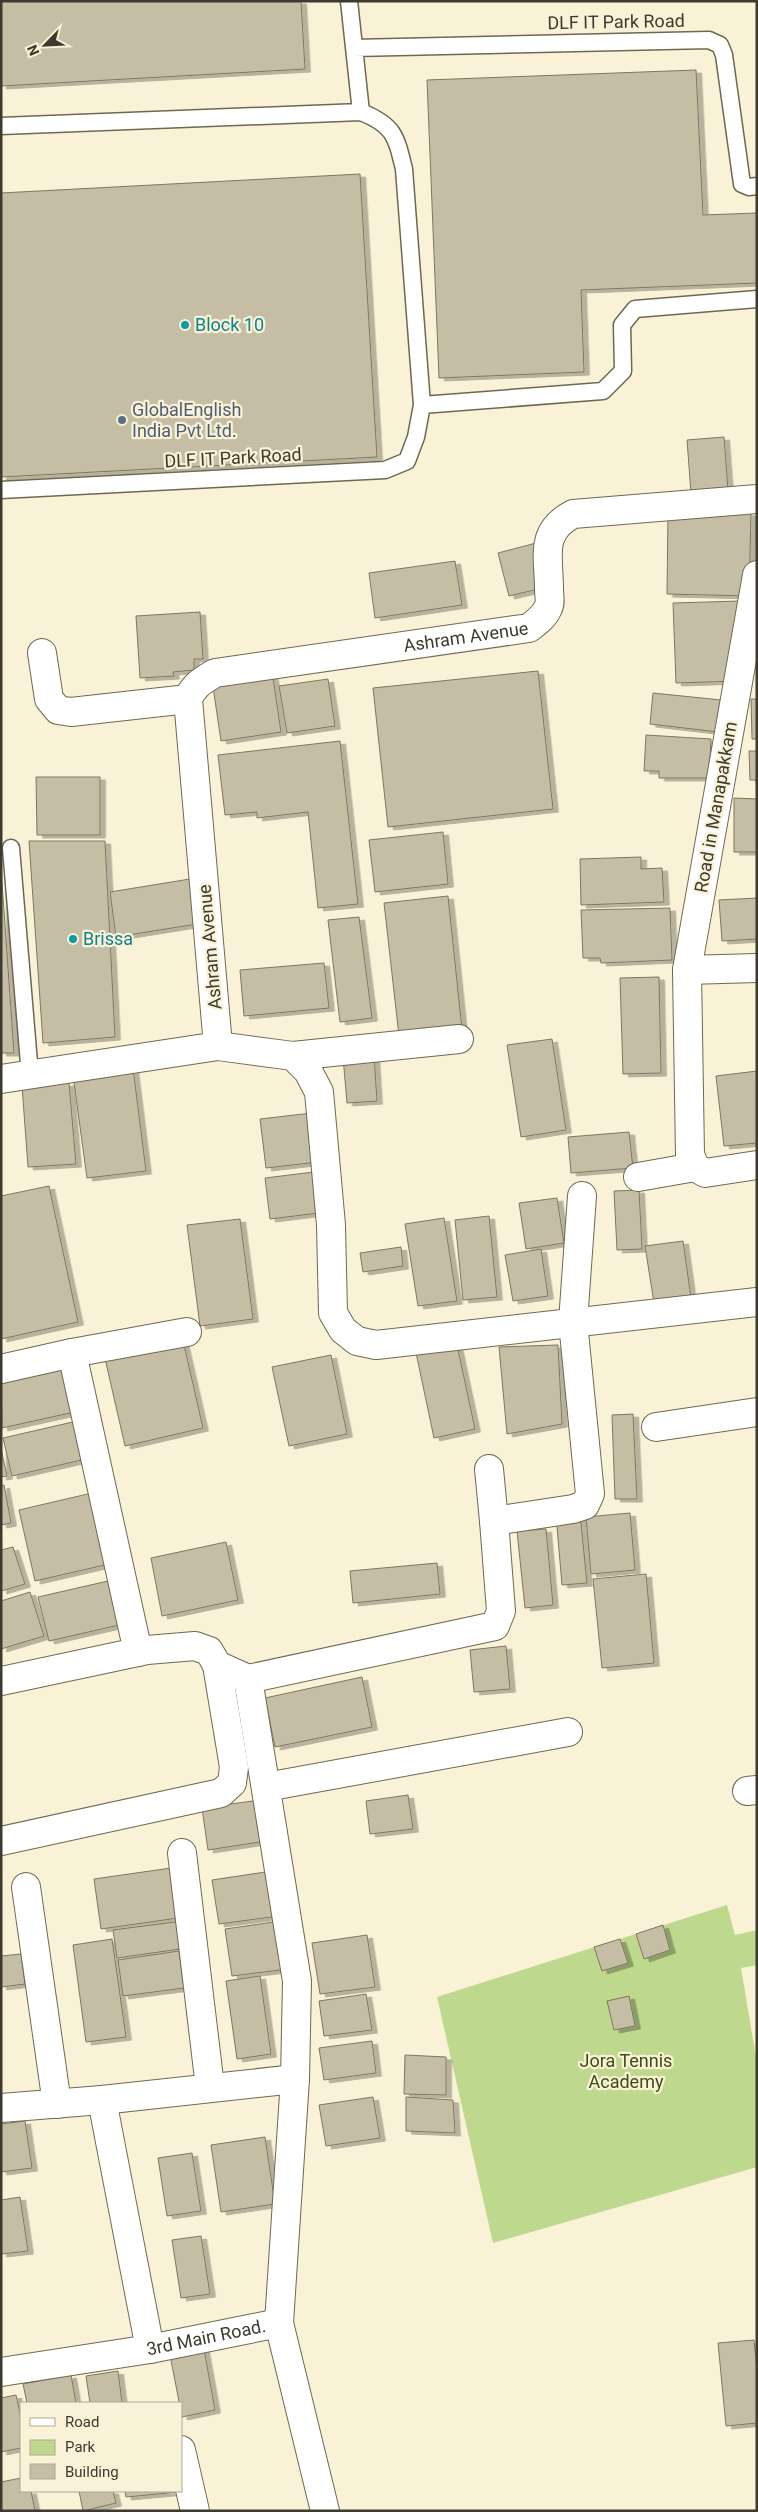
<svg xmlns="http://www.w3.org/2000/svg" width="758" height="2512" viewBox="0 0 758 2512" font-family="Roboto,sans-serif">
<style>
.green{fill:#bed88e}
.building{fill:#c6bea4;stroke:#7e765e;filter:url(#shadow)}
.lines{fill:none;stroke-linecap:round;stroke-linejoin:round}
.lane-casing{stroke:#6f6850;stroke-width:19}
.street-casing{stroke:#6f6850;stroke-width:30}
.lane{stroke:#fff;stroke-width:16}
.street{stroke:#fff;stroke-width:28}
.culture-dot{fill:#0f9aa8;stroke:#faf2d6;stroke-width:2}
.service-dot{fill:#5c6f8a;stroke:#faf2d6;stroke-width:2}
.labels{text-anchor:middle;stroke-width:4.5;stroke-linejoin:round;paint-order:stroke}
.street-label{font-size:18px;fill:#3d3a2f;stroke:#faf2d6}
.culture-label{font-size:18px;fill:#0d838f;stroke:#faf2d6;text-anchor:start}
.service-label{font-size:18px;fill:#4e5e75;stroke:#faf2d6;text-anchor:start}
.park-label{font-size:18px;fill:#3d4d15;stroke:#faf2d6}
</style>
<defs>
<filter id="shadow"><feDropShadow dx="5.5" dy="3" stdDeviation="0" flood-color="#0004"/></filter>
</defs>
<rect width="100%" height="100%" fill="#faf2d6"/>
<path class="green" d="M 727,1905 L 735,1935 L 757,1930 L 757,1965 L 741,1968 L 757,2063 L 757,2167 L 493,2243 L 437,1997 Z"/>
<path class="building" d="M 1,1 L 301,1 L 305,69 L 1,86 Z
M 696,70 L 703,215 L 757,213 L 757,283 L 581,290 L 584,372 L 439,378 L 427,80 Z
M 360,174 L 377,457 L 1,477 L 1,193 Z
M 724,437 L 728,490 L 691,493 L 687,440 Z
M 668,511 L 751,513 L 749,596 L 667,594 Z
M 536,543 L 547,587 L 509,596 L 498,553 Z
M 455,561 L 462,605 L 375,618 L 369,573 Z
M 740,601 L 737,681 L 676,683 L 673,603 Z
M 200,612 L 203,659 L 194,659 L 194,670 L 173,672 L 174,676 L 140,678 L 136,616 Z
M 272,671 L 281,732 L 221,741 L 212,680 Z
M 538,671 L 553,809 L 388,827 L 373,688 Z
M 328,679 L 335,726 L 287,733 L 279,686 Z
M 653,693 L 721,700 L 718,732 L 650,724 Z
M 751,699 L 757,699 L 757,739 L 752,739 Z
M 646,735 L 711,739 L 709,778 L 659,778 L 659,771 L 644,771 Z
M 340,741 L 358,904 L 318,908 L 308,812 L 257,818 L 257,812 L 225,815 L 218,755 Z
M 749,751 L 757,751 L 757,780 L 750,780 Z
M 36,777 L 100,777 L 100,835 L 37,835 Z
M 734,798 L 757,799 L 757,852 L 734,852 Z
M 443,832 L 448,884 L 375,892 L 369,840 Z
M 29,841 L 105,841 L 115,1037 L 43,1043 Z
M 641,857 L 641,869 L 662,868 L 664,902 L 581,905 L 580,859 Z
M 1,869 L 14,1053 L 1,1053 Z
M 196,878 L 203,923 L 116,937 L 110,892 Z
M 448,896 L 462,1029 L 399,1036 L 384,903 Z
M 757,898 L 757,939 L 722,941 L 719,900 Z
M 670,908 L 672,960 L 601,963 L 600,958 L 583,958 L 581,910 Z
M 359,917 L 372,1018 L 340,1022 L 328,920 Z
M 324,963 L 329,1008 L 244,1016 L 240,970 Z
M 659,977 L 661,1073 L 623,1074 L 620,978 Z
M 552,1039 L 566,1130 L 521,1137 L 507,1045 Z
M 374,1055 L 377,1101 L 347,1103 L 343,1057 Z
M 133,1068 L 146,1171 L 87,1178 L 73,1075 Z
M 757,1071 L 757,1143 L 724,1146 L 716,1076 Z
M 69,1083 L 76,1164 L 28,1167 L 22,1086 Z
M 312,1113 L 318,1162 L 266,1168 L 260,1119 Z
M 629,1132 L 633,1168 L 571,1173 L 568,1137 Z
M 322,1171 L 327,1212 L 270,1219 L 265,1178 Z
M 49,1186 L 78,1322 L 1,1339 L 1,1196 Z
M 639,1190 L 642,1249 L 617,1250 L 614,1191 Z
M 557,1198 L 564,1243 L 526,1249 L 519,1203 Z
M 489,1216 L 497,1297 L 463,1300 L 455,1220 Z
M 444,1218 L 457,1301 L 418,1306 L 405,1224 Z
M 240,1219 L 253,1319 L 200,1326 L 187,1225 Z
M 683,1241 L 691,1298 L 654,1303 L 645,1246 Z
M 401,1247 L 403,1266 L 363,1272 L 360,1253 Z
M 541,1249 L 548,1296 L 513,1301 L 505,1255 Z
M 182,1336 L 203,1428 L 125,1446 L 104,1354 Z
M 456,1340 L 475,1429 L 434,1438 L 415,1348 Z
M 558,1345 L 562,1424 L 507,1434 L 499,1347 Z
M 331,1355 L 347,1434 L 289,1446 L 272,1367 Z
M 68,1364 L 79,1411 L 2,1428 L 1,1379 Z
M 633,1414 L 637,1499 L 615,1499 L 612,1415 Z
M 77,1421 L 86,1459 L 12,1476 L 3,1438 Z
M 1,1449 L 7,1476 L 1,1477 Z
M 4,1485 L 11,1523 L 1,1525 L 1,1486 Z
M 92,1493 L 109,1564 L 35,1581 L 19,1510 Z
M 580,1513 L 587,1583 L 562,1585 L 556,1515 Z
M 630,1513 L 635,1570 L 591,1574 L 586,1517 Z
M 546,1529 L 553,1605 L 525,1608 L 517,1531 Z
M 226,1542 L 238,1600 L 162,1616 L 151,1558 Z
M 13,1547 L 25,1584 L 1,1591 L 1,1550 Z
M 437,1563 L 440,1594 L 353,1603 L 350,1571 Z
M 646,1574 L 654,1663 L 602,1668 L 593,1579 Z
M 108,1581 L 119,1625 L 49,1641 L 38,1597 Z
M 30,1592 L 44,1636 L 1,1649 L 1,1601 Z
M 506,1646 L 510,1689 L 474,1692 L 470,1650 Z
M 362,1677 L 372,1727 L 275,1747 L 265,1698 Z
M 408,1795 L 413,1829 L 370,1834 L 366,1801 Z
M 260,1800 L 266,1841 L 208,1850 L 202,1808 Z
M 171,1868 L 178,1918 L 101,1929 L 94,1879 Z
M 272,1871 L 279,1916 L 219,1924 L 212,1880 Z
M 183,1921 L 187,1948 L 117,1958 L 113,1930 Z
M 281,1921 L 288,1969 L 232,1976 L 225,1929 Z
M 663,1925 L 670,1950 L 644,1959 L 636,1934 Z
M 367,1935 L 375,1987 L 320,1994 L 312,1943 Z
M 112,1939 L 126,2037 L 86,2042 L 73,1945 Z
M 620,1939 L 628,1963 L 602,1971 L 594,1947 Z
M 179,1951 L 184,1988 L 123,1996 L 118,1960 Z
M 21,1954 L 25,1984 L 1,1987 L 1,1956 Z
M 260,1976 L 271,2054 L 237,2059 L 226,1981 Z
M 366,1994 L 372,2030 L 324,2036 L 319,2001 Z
M 629,1996 L 635,2026 L 614,2030 L 607,2001 Z
M 372,2041 L 376,2073 L 324,2080 L 319,2048 Z
M 405,2055 L 446,2057 L 446,2095 L 404,2094 Z
M 373,2097 L 380,2138 L 326,2146 L 319,2105 Z
M 406,2097 L 453,2100 L 455,2133 L 406,2131 Z
M 25,2121 L 32,2168 L 1,2172 L 1,2124 Z
M 265,2137 L 275,2204 L 221,2212 L 211,2145 Z
M 192,2153 L 201,2211 L 167,2216 L 158,2158 Z
M 20,2197 L 28,2251 L 1,2254 L 1,2200 Z
M 201,2236 L 210,2294 L 181,2298 L 172,2240 Z
M 754,2340 L 757,2370 L 757,2423 L 726,2426 L 718,2343 Z
M 204,2349 L 215,2410 L 182,2417 L 170,2355 Z
M 118,2371 L 122,2403 L 90,2403 L 86,2376 Z
M 71,2375 L 76,2403 L 27,2403 L 23,2384 Z
M 16,2395 L 21,2418 L 21,2448 L 1,2452 L 1,2398 Z
M 21,2478 L 21,2491 L 31,2491 L 35,2511 L 1,2511 L 1,2482 Z
M 79,2491 L 113,2491 L 116,2503 L 83,2511 Z
M 125,2491 L 178,2491 L 179,2492 L 126,2497 Z"/>
<g class="lines">
<g class="lane-casing">
<path id="lane" d="M 349,1 L 361,112
M 354,48 L 709,40 L 720,45 L 724,55 L 742,184 L 749,187 L 757,186
M 1,126 L 361,112 C 394,125 396,136 404,169 L 422,405 L 416,437 L 407,461 L 385,470 L 1,490
M 422,405 L 603,391 L 623,371 L 622,325 L 635,309 L 757,299
M 11,848 L 30,1075"/>
</g>
<g class="street-casing">
<g id="street">
<path d="M 757,575 L 687,970 L 757,968"/>
<path d="M 42,653 L 49,699 L 58,710 L 71,712 L 188,699"/>
<path d="M 687,970 L 690,1155 L 695,1167 L 705,1173 L 757,1165"/>
<path id="s1" d="M 218,1046 L 188,699 C 194,685 202,681 215,673 L 529,628 C 537,622 544,617 548,608 C 551,603 549,595 549,589 C 549,556 539,532 573,514 L 757,499"/>
<path d="M 293,1056 L 459,1039"/>
<path d="M 1,1079 L 218,1046 L 293,1056 L 308,1071 L 319,1092 L 331,1225 L 333,1313 L 343,1330 L 357,1341 L 376,1345 L 757,1302"/>
<path d="M 638,1177 L 695,1167"/>
<path d="M 72,1353 L 138,1652"/>
<path d="M 1,1369 L 72,1353 L 187,1332"/>
<path d="M 656,1427 L 757,1412"/>
<path d="M 489,1469 L 494,1521"/>
<path d="M 248,1679 L 297,1981 L 295,2079 L 279,2323"/>
<path d="M 1,1681 L 147,1650 L 195,1646 L 209,1651 L 217,1665"/>
<path d="M 266,1787 L 568,1732"/>
<path d="M 747,1791 L 757,1790"/>
<path d="M 1,1841 L 221,1793 L 232,1783 L 234,1767 L 217,1665 L 248,1679 L 495,1626 L 501,1611 L 494,1521 L 573,1509 L 585,1505 L 590,1494 L 573,1322 L 582,1196"/>
<path d="M 182,1853 L 210,2087"/>
<path d="M 26,1887 L 57,2104"/>
<path d="M 102,2100 L 150,2349"/>
<path d="M 1,2108 L 102,2100 L 295,2079"/>
<path id="s2" d="M 1,2372 L 150,2349 L 279,2323 L 325,2511"/>
<path d="M 181,2450 L 195,2511"/>
</g>
</g>
<use href="#lane" class="lane"/>
<use href="#street" class="street"/>
</g>
<g class="culture-dot">
<circle cx="185" cy="325" r="5"/>
<circle cx="73" cy="939" r="5"/>
</g>
<circle class="service-dot" cx="122" cy="420" r="5"/>
<g class="labels">
<g class="street-label">
<text transform="translate(616 22) rotate(-1)" y="6">DLF IT Park Road</text>
<text transform="translate(233 458) rotate(-3)" y="6">DLF IT Park Road</text>
<text dy="6" stroke="none"><textPath href="#s1" startOffset="640">Ashram Avenue</textPath></text>
<text transform="translate(716 807) rotate(-80)" y="6">Road in Manapakkam</text>
<text transform="translate(210 947) rotate(-95)" y="6">Ashram Avenue</text>
<text dy="6" stroke="none"><textPath href="#s2" startOffset="208">3rd Main Road.</textPath></text>
</g>
<g class="culture-label">
<text x="195" y="331">Block 10</text>
<text x="83" y="945">Brissa</text>
</g>
<g class="service-label">
<text x="132" y="416">GlobalEnglish<tspan x="132" dy="21">India Pvt Ltd.</tspan></text>
</g>
<g class="park-label">
<text x="626" y="2067">Jora Tennis<tspan x="626" dy="21">Academy</tspan></text>
</g>
</g>
<rect width="758" height="2512" fill="none" stroke="#3d3a2f" stroke-width="5"/>
<rect x="20" y="2402" width="162" height="90" fill="#faf2d6" stroke="#aea893"/>
<rect x="30" y="2418" width="25" height="8" fill="#ffffff" stroke="#aea893"/>
<text x="65" y="2427" font-size="15" fill="#3d3a2f">Road</text>
<rect x="30" y="2440" width="25" height="15" fill="#bed88e" stroke="#aea893"/>
<text x="65" y="2452" font-size="15" fill="#3d3a2f">Park</text>
<rect x="30" y="2464" width="25" height="15" fill="#c6bea4" stroke="#aea893"/>
<text x="65" y="2477" font-size="15" fill="#3d3a2f">Building</text>
<g transform="translate(45 45) rotate(246)" stroke="#faf2d6" stroke-width="4" paint-order="stroke">
<path d="M0-4L9 19L0 12L-9 19Z" fill="#3d3a2f"/>
<text y="-8" font-size="14" font-weight="bold" text-anchor="middle" fill="#3d3a2f">N</text>
</g>
</svg>
